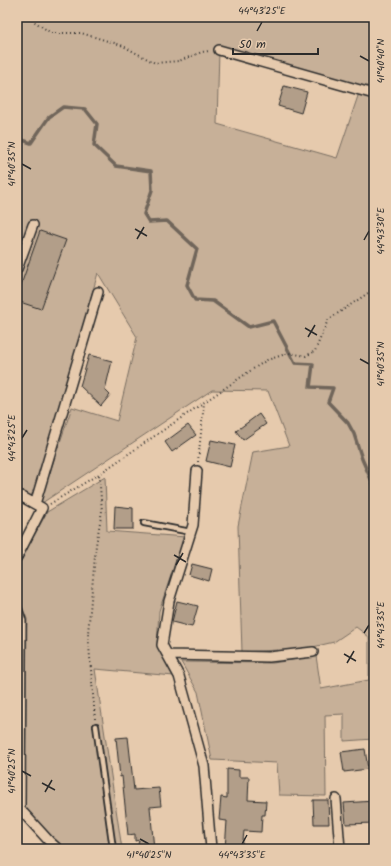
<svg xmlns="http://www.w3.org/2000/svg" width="391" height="866" viewBox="0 0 391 866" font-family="Kalam,sans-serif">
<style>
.green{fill:#c7b098;stroke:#796e62;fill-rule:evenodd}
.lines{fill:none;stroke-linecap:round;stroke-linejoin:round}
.stream{stroke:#6f655a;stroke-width:3.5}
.building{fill:#b29e89;stroke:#2b2b2b}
.service-casing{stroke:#2b2b2b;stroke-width:8}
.minor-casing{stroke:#2b2b2b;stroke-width:12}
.path{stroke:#2b2b2b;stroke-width:2;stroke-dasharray:1 3;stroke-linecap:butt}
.service{stroke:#e6caad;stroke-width:4.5}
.minor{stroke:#e6caad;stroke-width:9}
.ticks{fill:none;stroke:#2b2b2b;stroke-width:1.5}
.neatline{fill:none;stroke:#2b2b2b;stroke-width:1.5}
.ticks-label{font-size:10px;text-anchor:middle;fill:#2b2b2b}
</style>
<rect width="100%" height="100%" fill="#e6caad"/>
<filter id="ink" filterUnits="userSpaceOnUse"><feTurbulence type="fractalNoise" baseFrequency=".025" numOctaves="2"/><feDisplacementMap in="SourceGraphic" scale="8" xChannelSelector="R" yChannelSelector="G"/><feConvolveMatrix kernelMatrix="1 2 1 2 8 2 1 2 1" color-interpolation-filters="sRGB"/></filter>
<g filter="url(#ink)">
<path class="green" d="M 17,17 L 374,17 L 374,739 L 344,741 L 344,714 L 325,715 L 326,796 L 279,795 L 277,763 L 212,760 L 198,692 L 181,662 L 273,663 L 316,656 L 321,689 L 369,680 L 369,637 L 356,627 L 334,642 L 279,655 L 278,650 L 242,652 L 238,526 L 253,452 L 289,446 L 268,391 L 212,390 L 42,503 L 40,501 L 72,407 L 117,421 L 137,337 L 98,273 L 33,498 L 17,488 ZM 219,50 L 360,90 L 337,158 L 217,124 Z
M 105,477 L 107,531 L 186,537 L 177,557 L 159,611 L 157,645 L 174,676 L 95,669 L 122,849 L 64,849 L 57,843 L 25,807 L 27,619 L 17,593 L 17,567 L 47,512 Z"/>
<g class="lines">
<path class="stream" d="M 17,138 L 31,143 L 49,117 L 63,107 L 85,109 L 97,124 L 94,145 L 116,166 L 151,171 L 152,190 L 144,214 L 149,222 L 167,221 L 197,249 L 187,285 L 195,300 L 213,301 L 249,327 L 273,321 L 295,363 L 313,364 L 310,387 L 333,388 L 328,402 L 348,423 L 354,434 L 362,459 L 374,486"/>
</g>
<path class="building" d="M 284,86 L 307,92 L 301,113 L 278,106 Z
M 40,231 L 66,240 L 41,309 L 17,301 L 17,296 Z
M 89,355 L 112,361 L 105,390 L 110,395 L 101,406 L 80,386 Z
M 259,414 L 266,424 L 243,440 L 236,431 Z
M 188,425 L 196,435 L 172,452 L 165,442 Z
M 211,440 L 235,445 L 230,467 L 206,461 Z
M 115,506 L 133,508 L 133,529 L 114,529 Z
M 192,564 L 212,569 L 209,581 L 189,575 Z
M 177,601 L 198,606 L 192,627 L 172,622 Z
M 128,737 L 134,790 L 159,788 L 161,806 L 150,807 L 154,849 L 137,849 L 139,840 L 135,841 L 135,834 L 128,835 L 122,776 L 120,777 L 116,738 Z
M 365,749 L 368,769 L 344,772 L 341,752 Z
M 227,769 L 239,770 L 239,777 L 249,777 L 248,800 L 266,801 L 265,815 L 262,815 L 261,832 L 244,831 L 242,849 L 225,849 L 227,821 L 219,820 L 221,797 L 227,798 Z
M 313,800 L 328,800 L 329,824 L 314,824 Z
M 374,801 L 374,823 L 346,824 L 344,803 Z"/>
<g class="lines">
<g class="service-casing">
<path id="service" d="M 144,523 L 191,532
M 96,726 L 113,849"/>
</g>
<g class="minor-casing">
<path id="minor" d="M 219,50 L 374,94
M 17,269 L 33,225
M 197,471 L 193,525 L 169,601 L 162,645 L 179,676 L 204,766 L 211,849
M 17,494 L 42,508 L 17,557
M 35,504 L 98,292
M 17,609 L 21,621 L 20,808
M 168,655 L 269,657 L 313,652
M 336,799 L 340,849
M 17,806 L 49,841 L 58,849"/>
</g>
<path class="path" d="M 28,17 L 51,33 L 81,33 L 121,45 L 155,63 L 179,61 L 202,52 L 209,51
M 198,462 L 204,403
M 50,504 L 99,474 L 250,371 L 267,360 L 289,353 L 306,356 L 315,351 L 328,320 L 374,289
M 95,719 L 88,633 L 96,545 L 102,511 L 99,474"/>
<use href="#service" class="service"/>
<use href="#minor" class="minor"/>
</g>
</g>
<path class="ticks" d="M 257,31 L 262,22M 360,56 L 369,61M 22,164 L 31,169M 135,229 L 147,236M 137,239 L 144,227M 364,240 L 369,231M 305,328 L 317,335M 308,337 L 315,325M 360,359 L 369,364M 22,438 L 27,430M 174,555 L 186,562M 176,565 L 183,553M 364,633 L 369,625M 344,654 L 356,661M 347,663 L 354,651M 22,771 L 31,776M 42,783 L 55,790M 45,792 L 52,780M 140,839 L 149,844M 242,844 L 247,835"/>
<rect width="391" height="866" fill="none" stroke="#e6caad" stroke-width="44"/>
<path d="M233 48v6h85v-6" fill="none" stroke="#2b2b2b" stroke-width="2"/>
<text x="239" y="48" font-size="12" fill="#2b2b2b" stroke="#e6caad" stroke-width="3" paint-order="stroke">50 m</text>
<rect x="22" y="22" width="347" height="822" class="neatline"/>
<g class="ticks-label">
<text x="262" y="14">44°43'25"E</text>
<text transform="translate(380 61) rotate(-90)" y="4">41°40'40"N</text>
<text transform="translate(11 164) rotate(-90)" y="4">41°40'35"N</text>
<text transform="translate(380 231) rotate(-90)" y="4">44°43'30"E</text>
<text transform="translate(380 364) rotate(-90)" y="4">41°40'35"N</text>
<text transform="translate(11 438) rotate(-90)" y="4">44°43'25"E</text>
<text transform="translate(380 625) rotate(-90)" y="4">44°43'35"E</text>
<text transform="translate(11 771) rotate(-90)" y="4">41°40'25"N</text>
<text x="149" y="858">41°40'25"N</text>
<text x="242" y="858">44°43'35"E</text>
</g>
</svg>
